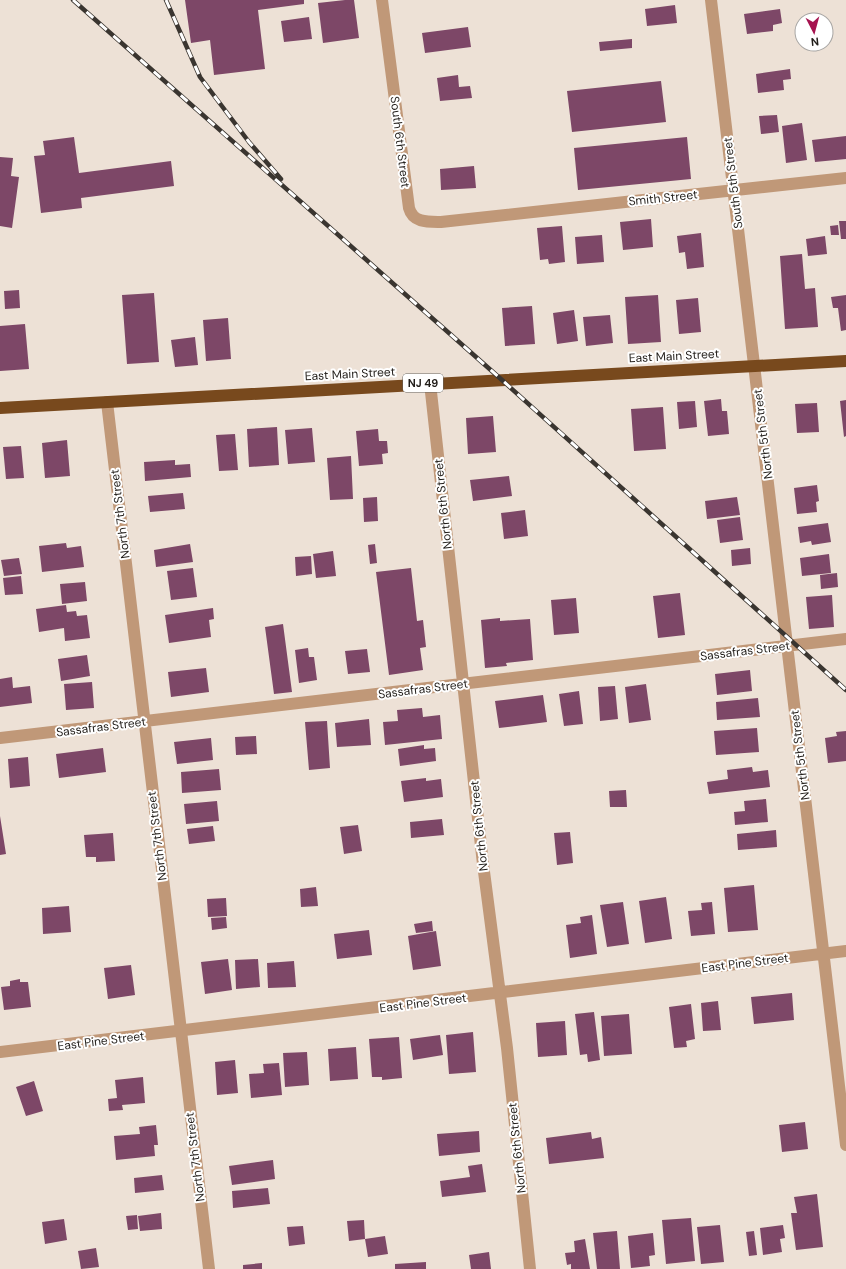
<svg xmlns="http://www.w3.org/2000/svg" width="846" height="1269" viewBox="0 0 846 1269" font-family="'DM Sans',sans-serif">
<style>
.building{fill:#7d4767}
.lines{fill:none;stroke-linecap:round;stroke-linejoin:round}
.street{stroke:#c09878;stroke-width:12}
.highway{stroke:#78491d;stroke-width:12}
.rail-casing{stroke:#3a3530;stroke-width:4.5}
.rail{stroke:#fff;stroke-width:3;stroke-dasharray:9;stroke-linecap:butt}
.labels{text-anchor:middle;stroke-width:4;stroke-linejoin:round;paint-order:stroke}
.shield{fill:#fff;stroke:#64625f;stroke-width:1}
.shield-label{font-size:11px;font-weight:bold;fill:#221e1a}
.street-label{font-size:12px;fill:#221e1a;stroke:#fff}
</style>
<rect width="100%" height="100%" fill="#ede1d6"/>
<path class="building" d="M 185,0 L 304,0 L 304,4 L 258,10 L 265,69 L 214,75 L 210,40 L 191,43 Z
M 345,0 L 354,0 L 359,38 L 323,43 L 318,3 Z
M 675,5 L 677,23 L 647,26 L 645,9 Z
M 780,9 L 782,23 L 773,25 L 773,31 L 747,34 L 744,14 Z
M 309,17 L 312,39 L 284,42 L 281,21 Z
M 468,27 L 471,47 L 425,53 L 422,33 Z
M 632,39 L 632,48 L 600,51 L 599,42 Z
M 790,69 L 791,79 L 783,80 L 784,90 L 758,93 L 756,74 Z
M 458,75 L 459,87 L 470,86 L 472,98 L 440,101 L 437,78 Z
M 661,81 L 666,122 L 572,132 L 567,91 Z
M 777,115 L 779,132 L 761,134 L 759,116 Z
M 802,123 L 807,160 L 786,163 L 782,126 Z
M 846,136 L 846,159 L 815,162 L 812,140 Z
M 74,137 L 79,173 L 171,161 L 174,186 L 81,198 L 82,208 L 41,213 L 34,156 L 45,155 L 43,141 Z
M 687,137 L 691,179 L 578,190 L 574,148 Z
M 0,157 L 13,158 L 11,176 L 19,177 L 12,228 L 0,226 Z
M 474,166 L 476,188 L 441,190 L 440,169 Z
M 651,219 L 653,247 L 623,250 L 620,222 Z
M 839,221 L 846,221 L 846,239 L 841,239 Z
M 838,225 L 839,235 L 831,235 L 830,226 Z
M 562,226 L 565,262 L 549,264 L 548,259 L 540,260 L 537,228 Z
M 701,233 L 704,267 L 687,269 L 685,252 L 679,253 L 677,236 Z
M 602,235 L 604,262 L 577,264 L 575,237 Z
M 825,236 L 827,254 L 808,256 L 806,239 Z
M 802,254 L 805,289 L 815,288 L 818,327 L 785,329 L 780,256 Z
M 19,290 L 20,308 L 5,309 L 4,291 Z
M 154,293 L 159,362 L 127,364 L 122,295 Z
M 658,295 L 661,342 L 628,344 L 625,297 Z
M 846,295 L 846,330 L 841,331 L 838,308 L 833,308 L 831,297 Z
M 698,298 L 701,332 L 679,334 L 676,300 Z
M 532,306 L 535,344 L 505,346 L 502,308 Z
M 574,310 L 578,341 L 557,344 L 553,313 Z
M 610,315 L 613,343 L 586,346 L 583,317 Z
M 228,318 L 231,359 L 206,361 L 203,320 Z
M 25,324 L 29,369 L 0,371 L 0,326 Z
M 195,337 L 198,365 L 175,367 L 171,340 Z
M 721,399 L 722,411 L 727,411 L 729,434 L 708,436 L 704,401 Z
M 846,400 L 846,436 L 844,437 L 840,401 Z
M 695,401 L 697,427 L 679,429 L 677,402 Z
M 817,403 L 819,432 L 797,433 L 795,404 Z
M 663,407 L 666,449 L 634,451 L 631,409 Z
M 493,416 L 496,452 L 468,454 L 466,418 Z
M 277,427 L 279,465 L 249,467 L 247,429 Z
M 312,428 L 315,462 L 288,464 L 285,430 Z
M 378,429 L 379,441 L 387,441 L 388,453 L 382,454 L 383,464 L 359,466 L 356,431 Z
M 235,434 L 238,470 L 219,471 L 216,435 Z
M 67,440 L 70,476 L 45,478 L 42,443 Z
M 21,446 L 24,478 L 6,479 L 3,447 Z
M 351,456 L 353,499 L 330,500 L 327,458 Z
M 175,460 L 175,465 L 190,464 L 191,477 L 145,481 L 144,462 Z
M 509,476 L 512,496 L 473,501 L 470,480 Z
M 817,485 L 819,501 L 816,502 L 817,512 L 797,514 L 794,488 Z
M 183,493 L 185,509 L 150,512 L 148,496 Z
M 377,497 L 378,521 L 364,522 L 363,498 Z
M 737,497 L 740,515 L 707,519 L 705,501 Z
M 525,510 L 528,536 L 504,539 L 501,513 Z
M 740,517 L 743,540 L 720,543 L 717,520 Z
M 828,523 L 831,542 L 812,545 L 811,541 L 800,543 L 798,527 Z
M 66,543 L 67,548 L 81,546 L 84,567 L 42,572 L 39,546 Z
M 190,544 L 193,562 L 156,567 L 154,550 Z
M 375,544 L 377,563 L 370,564 L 368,545 Z
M 750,548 L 751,564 L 732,566 L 731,550 Z
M 333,551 L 336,576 L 316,578 L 313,554 Z
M 829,554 L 831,573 L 802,576 L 800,558 Z
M 311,556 L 312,574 L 296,576 L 295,557 Z
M 19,558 L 22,574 L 4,576 L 1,560 Z
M 193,568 L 197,597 L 171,600 L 167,571 Z
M 411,568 L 417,621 L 423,620 L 426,647 L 420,648 L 423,670 L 389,675 L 376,572 Z
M 837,573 L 838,587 L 821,589 L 820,575 Z
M 21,576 L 23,594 L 5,595 L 3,578 Z
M 85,582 L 87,601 L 62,604 L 60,584 Z
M 680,593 L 685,635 L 658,638 L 653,596 Z
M 832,595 L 834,627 L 809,629 L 806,597 Z
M 576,598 L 579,633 L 554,635 L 551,600 Z
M 66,605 L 67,612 L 76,611 L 77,616 L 87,615 L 90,638 L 65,641 L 64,628 L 39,632 L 36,609 Z
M 213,608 L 214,619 L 209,620 L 211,637 L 169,643 L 165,615 Z
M 500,618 L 500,621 L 530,619 L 533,660 L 506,663 L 507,666 L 485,668 L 481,620 Z
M 283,624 L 292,692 L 274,694 L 265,627 Z
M 308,648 L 309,657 L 314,657 L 317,680 L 299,683 L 295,650 Z
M 367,649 L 370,672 L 348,674 L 345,651 Z
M 87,655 L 90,676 L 61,681 L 58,659 Z
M 206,668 L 209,692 L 171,697 L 168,672 Z
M 750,670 L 752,691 L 717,695 L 715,674 Z
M 12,677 L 13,688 L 30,686 L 32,703 L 0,707 L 0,679 Z
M 92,682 L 94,708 L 66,710 L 64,684 Z
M 646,684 L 651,720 L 629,723 L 625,687 Z
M 615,686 L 618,719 L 600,721 L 598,687 Z
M 579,691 L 583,724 L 564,726 L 559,694 Z
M 543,695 L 547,722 L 499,728 L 495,701 Z
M 758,698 L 760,717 L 717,720 L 716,702 Z
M 422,708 L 423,717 L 440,715 L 442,739 L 385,745 L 383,722 L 398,721 L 397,710 Z
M 369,719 L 371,745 L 337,747 L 335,723 Z
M 327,721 L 330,768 L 309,770 L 305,722 Z
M 757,728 L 759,752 L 716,755 L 714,731 Z
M 846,731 L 846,761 L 828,763 L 825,738 L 837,736 L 836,732 Z
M 256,736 L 257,754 L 236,755 L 235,737 Z
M 211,738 L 213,760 L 177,764 L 174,742 Z
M 424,745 L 424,749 L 435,748 L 436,761 L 400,766 L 398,749 Z
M 103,748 L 106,772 L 59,778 L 56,754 Z
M 28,757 L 30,786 L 10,788 L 8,759 Z
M 752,767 L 753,772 L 768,770 L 770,787 L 709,794 L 707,782 L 728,779 L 727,770 Z
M 219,769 L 221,790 L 182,793 L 181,772 Z
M 426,778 L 426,781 L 441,779 L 443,797 L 404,802 L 401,781 Z
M 626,790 L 627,807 L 610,807 L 609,791 Z
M 766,799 L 768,822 L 735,825 L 734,812 L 745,811 L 744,801 Z
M 217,801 L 219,821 L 186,824 L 184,804 Z
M 0,816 L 6,854 L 0,855 Z
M 442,819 L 444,835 L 411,838 L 410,822 Z
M 358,825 L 362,851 L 344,854 L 340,827 Z
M 213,826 L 215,841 L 189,844 L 187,829 Z
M 776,830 L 777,847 L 738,850 L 737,834 Z
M 570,832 L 573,863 L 557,865 L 554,833 Z
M 113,833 L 115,861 L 96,862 L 96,857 L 86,857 L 84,835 Z
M 754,885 L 758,930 L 728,932 L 724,888 Z
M 316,887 L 318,906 L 301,907 L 300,889 Z
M 666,897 L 672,939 L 645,943 L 639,901 Z
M 226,898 L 227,916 L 208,917 L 207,899 Z
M 623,902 L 629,944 L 607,947 L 600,905 Z
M 712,902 L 715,934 L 691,936 L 688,911 L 702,910 L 701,903 Z
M 69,906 L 71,932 L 43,934 L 42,908 Z
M 592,915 L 597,954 L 570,958 L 566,925 L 581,923 L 580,917 Z
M 226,917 L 227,928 L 212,930 L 211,918 Z
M 432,921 L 433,931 L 416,933 L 414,924 Z
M 369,930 L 372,955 L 337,959 L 334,934 Z
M 436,931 L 441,966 L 413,970 L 408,936 Z
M 228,959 L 232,990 L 205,994 L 201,962 Z
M 258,959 L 260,987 L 236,989 L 235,960 Z
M 294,961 L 296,987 L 268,988 L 267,963 Z
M 131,965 L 135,995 L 108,999 L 104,968 Z
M 20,979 L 20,982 L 28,982 L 31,1007 L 4,1010 L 1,987 L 10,986 L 10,981 Z
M 792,993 L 794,1020 L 754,1024 L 751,997 Z
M 718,1001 L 721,1030 L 703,1031 L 701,1003 Z
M 691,1004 L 695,1039 L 686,1041 L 687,1047 L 674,1048 L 669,1007 Z
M 594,1012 L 600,1060 L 588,1062 L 587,1054 L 580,1055 L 575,1014 Z
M 629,1014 L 632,1054 L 604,1056 L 601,1016 Z
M 565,1021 L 567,1055 L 538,1057 L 536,1023 Z
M 473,1032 L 476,1072 L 449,1074 L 446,1035 Z
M 440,1035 L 443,1055 L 413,1060 L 410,1039 Z
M 399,1037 L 402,1078 L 382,1080 L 382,1077 L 372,1077 L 369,1039 Z
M 356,1047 L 358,1079 L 330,1081 L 328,1049 Z
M 307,1052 L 309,1085 L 285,1087 L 283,1053 Z
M 235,1060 L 238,1093 L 217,1095 L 215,1062 Z
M 279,1063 L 282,1095 L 251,1098 L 249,1074 L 264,1073 L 263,1064 Z
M 143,1077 L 145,1103 L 122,1105 L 123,1110 L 109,1111 L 108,1099 L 117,1098 L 115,1080 Z
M 34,1081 L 43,1111 L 26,1116 L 16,1087 Z
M 805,1122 L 808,1149 L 782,1152 L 779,1125 Z
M 156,1125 L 158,1145 L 154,1145 L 155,1156 L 116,1160 L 114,1136 L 140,1134 L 139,1127 Z
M 479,1131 L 480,1152 L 439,1156 L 437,1134 Z
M 591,1132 L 592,1139 L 601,1137 L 604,1158 L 549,1164 L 546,1138 Z
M 273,1160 L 275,1179 L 232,1185 L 229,1166 Z
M 482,1164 L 486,1192 L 442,1197 L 440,1181 L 470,1177 L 468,1166 Z
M 162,1175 L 164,1190 L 135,1193 L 134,1178 Z
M 268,1188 L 270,1204 L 233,1208 L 232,1191 Z
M 817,1194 L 823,1247 L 796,1250 L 791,1213 L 797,1213 L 794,1197 Z
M 161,1213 L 162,1229 L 140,1231 L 138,1216 Z
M 137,1215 L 138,1229 L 128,1230 L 126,1216 Z
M 691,1218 L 695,1261 L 666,1264 L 662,1220 Z
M 64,1219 L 67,1240 L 45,1244 L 42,1222 Z
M 364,1220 L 365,1239 L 349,1241 L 347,1221 Z
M 720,1225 L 724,1262 L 701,1264 L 697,1227 Z
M 783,1225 L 785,1238 L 780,1239 L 782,1252 L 763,1255 L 760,1228 Z
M 303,1226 L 305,1244 L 289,1246 L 287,1227 Z
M 617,1231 L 620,1269 L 597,1269 L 593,1233 Z
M 754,1231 L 757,1255 L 749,1256 L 746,1232 Z
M 653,1233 L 655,1255 L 649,1256 L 650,1266 L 631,1268 L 628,1236 Z
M 385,1236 L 388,1254 L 368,1257 L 365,1239 Z
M 585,1239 L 590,1269 L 571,1269 L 571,1264 L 567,1265 L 565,1253 L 575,1252 L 574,1241 Z
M 96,1248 L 99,1267 L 81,1269 L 78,1251 Z
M 489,1252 L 491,1269 L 471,1269 L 469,1255 Z
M 426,1262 L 426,1269 L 395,1269 L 395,1264 Z
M 262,1263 L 262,1269 L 243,1269 L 243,1265 Z"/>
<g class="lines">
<path class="street" d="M 382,0 L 409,208 C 413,223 428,222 441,222 L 846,178
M 711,0 L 846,1145
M 430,383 L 483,864 L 507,1048 L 530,1269
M 107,402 L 209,1269
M 0,738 L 846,639
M 0,1052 L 846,951"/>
<path class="highway" d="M 0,408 L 846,361"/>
<g class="rail-casing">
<path id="rail" d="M 73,0 L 502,380 L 846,690
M 166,0 L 200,77 L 249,142 L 281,179"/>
</g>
<use href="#rail" class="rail"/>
</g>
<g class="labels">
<rect class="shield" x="403" y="374" width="40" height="18" rx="3"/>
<g class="shield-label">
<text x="423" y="387">NJ 49</text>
</g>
<g class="street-label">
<text transform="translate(400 142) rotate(83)" y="4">South 6th Street</text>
<text transform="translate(733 183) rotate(-97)" y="4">South 5th Street</text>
<text transform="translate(663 198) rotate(-6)" y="4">Smith Street</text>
<text transform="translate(674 356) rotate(-3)" y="4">East Main Street</text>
<text transform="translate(350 374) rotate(-3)" y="4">East Main Street</text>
<text transform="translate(763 434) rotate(-97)" y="4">North 5th Street</text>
<text transform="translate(443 504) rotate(-96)" y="4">North 6th Street</text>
<text transform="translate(120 514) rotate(-97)" y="4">North 7th Street</text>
<text transform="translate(745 651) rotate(-7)" y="4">Sassafras Street</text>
<text transform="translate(423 689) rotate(-7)" y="4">Sassafras Street</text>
<text transform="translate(101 727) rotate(-7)" y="4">Sassafras Street</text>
<text transform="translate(800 755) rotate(-97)" y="4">North 5th Street</text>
<text transform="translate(479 826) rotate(-96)" y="4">North 6th Street</text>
<text transform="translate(157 836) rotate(-97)" y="4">North 7th Street</text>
<text transform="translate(745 963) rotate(-7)" y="4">East Pine Street</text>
<text transform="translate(423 1003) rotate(-7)" y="4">East Pine Street</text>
<text transform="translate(101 1041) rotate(-7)" y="4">East Pine Street</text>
<text transform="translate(517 1148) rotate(-96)" y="4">North 6th Street</text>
<text transform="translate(195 1157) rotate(-97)" y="4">North 7th Street</text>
</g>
</g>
<g transform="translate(814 32) rotate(174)"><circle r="19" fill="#ffffff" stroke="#a7a5a3"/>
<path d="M0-3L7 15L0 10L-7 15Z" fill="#a6134f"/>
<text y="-6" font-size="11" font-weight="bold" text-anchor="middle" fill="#221e1a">N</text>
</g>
</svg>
